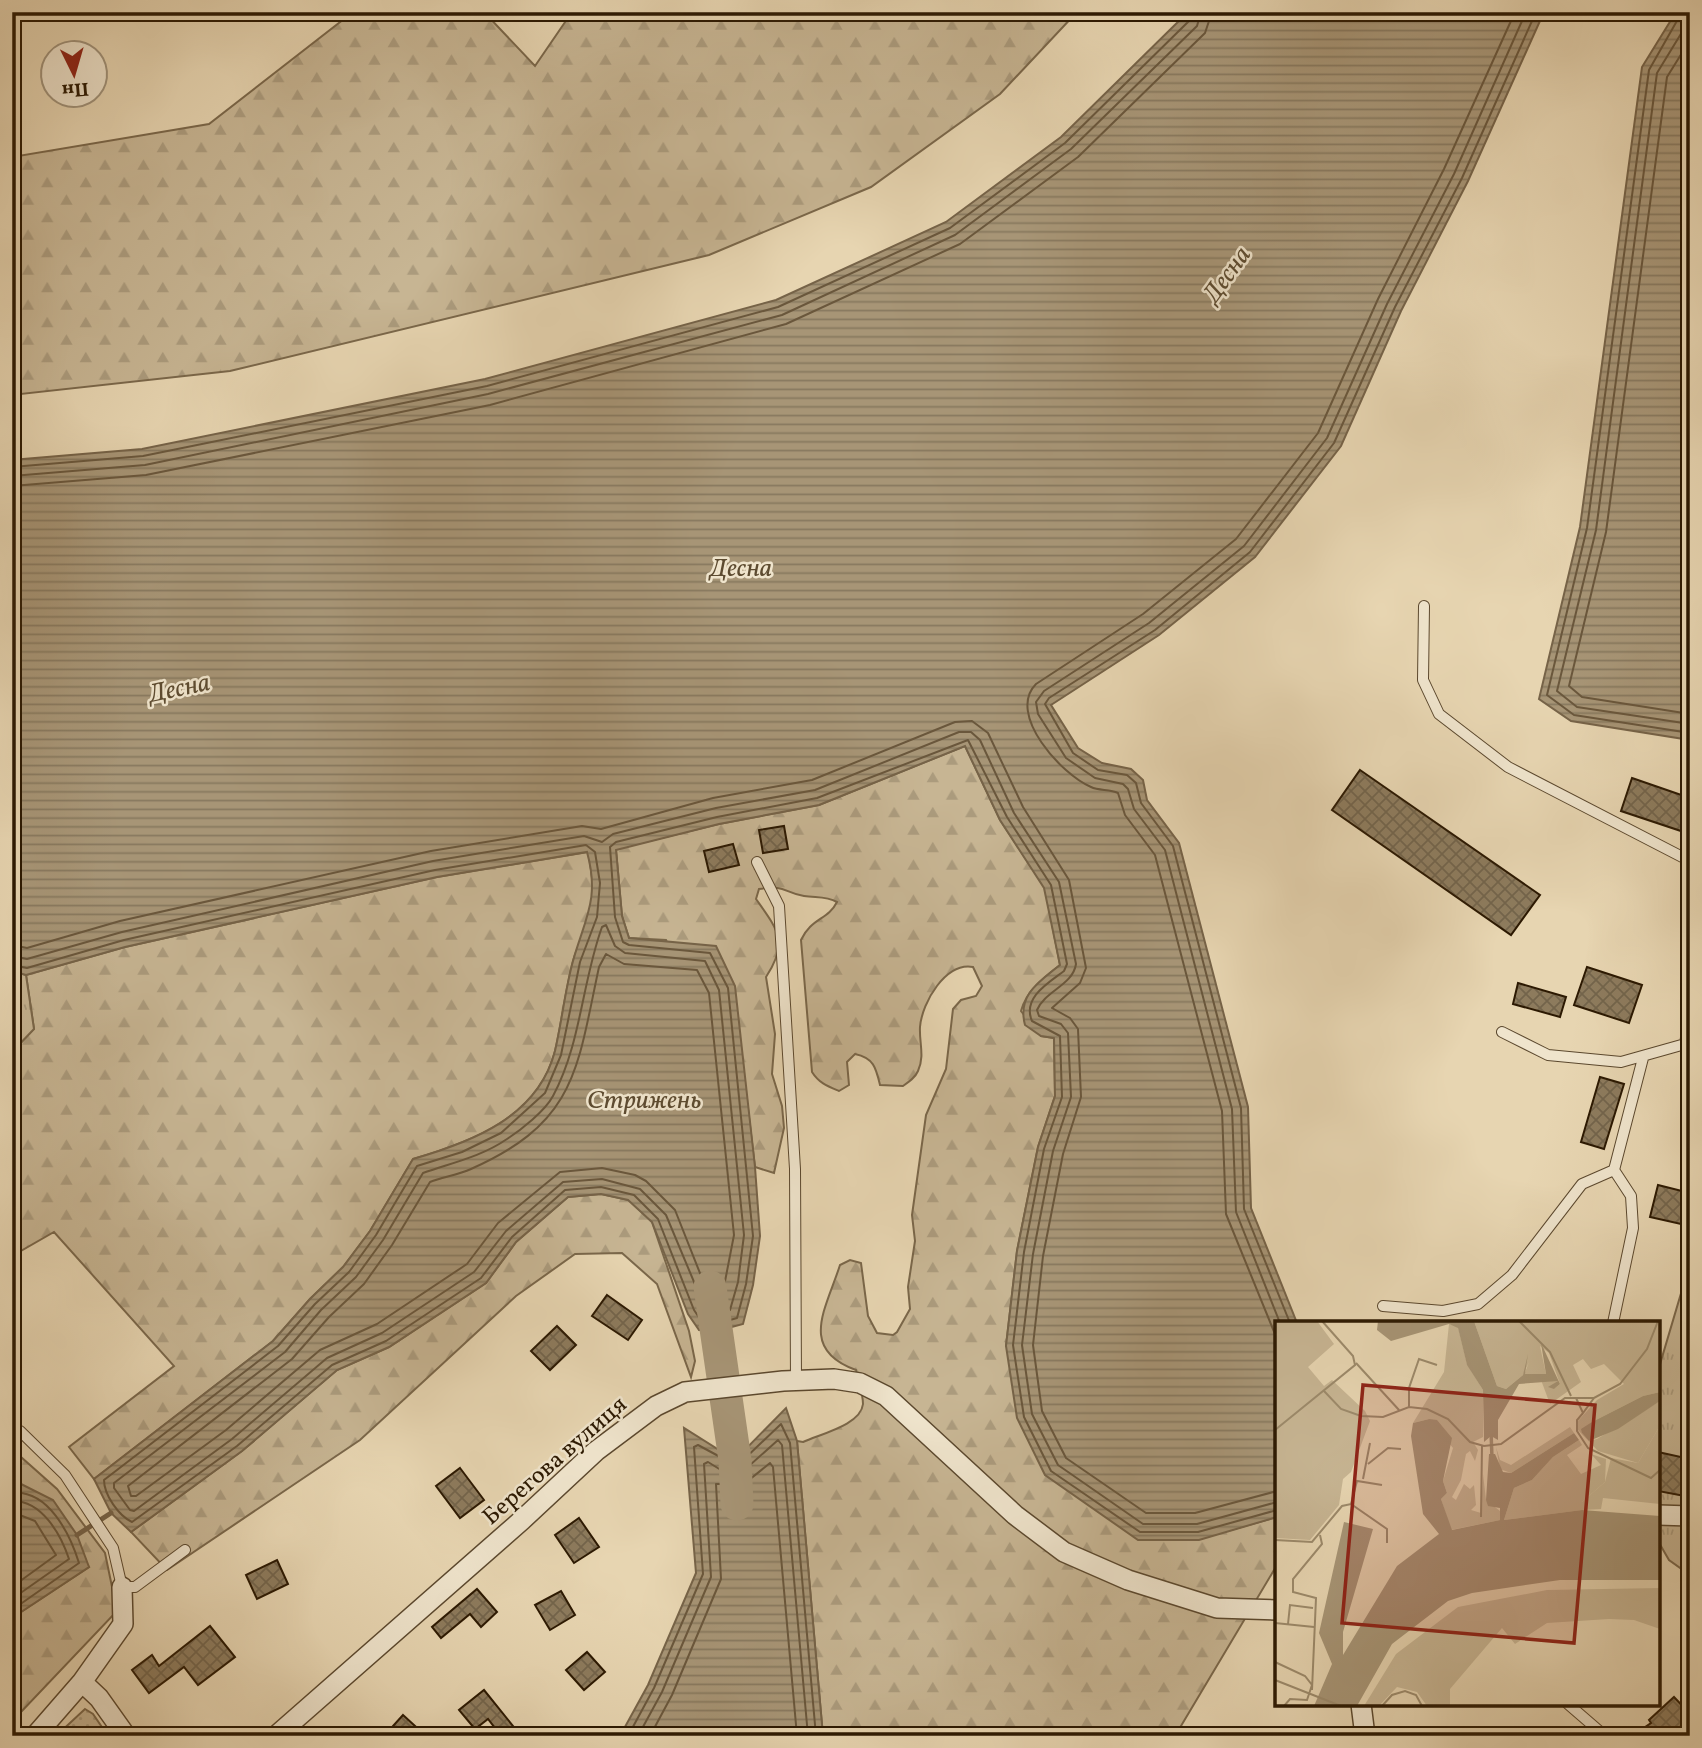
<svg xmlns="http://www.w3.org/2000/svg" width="1702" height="1748" viewBox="0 0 1702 1748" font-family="Vollkorn,serif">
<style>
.grass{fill:url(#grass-dots);stroke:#7a674a;stroke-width:2}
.forest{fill:url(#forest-firs);stroke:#7a674a;stroke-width:2}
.park{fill:url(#park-tufts);stroke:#7a674a;stroke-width:2}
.water{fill:url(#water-rules);stroke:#766348;stroke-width:2}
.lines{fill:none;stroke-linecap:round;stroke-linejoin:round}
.shore{stroke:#6a573c;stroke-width:2}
.stream{stroke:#766348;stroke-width:5}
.river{stroke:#a79576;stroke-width:33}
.building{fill:url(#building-cross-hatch);stroke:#2c1902;stroke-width:2}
.service-casing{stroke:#5b482e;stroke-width:12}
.minor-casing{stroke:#5b482e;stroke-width:22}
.service{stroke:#efe4cc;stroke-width:10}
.minor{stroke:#efe4cc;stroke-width:19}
.labels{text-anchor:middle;stroke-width:5;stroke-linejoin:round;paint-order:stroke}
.street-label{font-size:24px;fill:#2c1902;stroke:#efe4cc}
.water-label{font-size:26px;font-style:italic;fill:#5d4b30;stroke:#efe4cc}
.inset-river{fill:none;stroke:#a79576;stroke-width:3.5}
.inset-road{fill:none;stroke:#9c8a6b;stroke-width:2}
.view{fill:#8f2418;fill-opacity:0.15;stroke:#8f2418;stroke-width:3.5}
.inset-edge{fill:none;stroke:#2c1902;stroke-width:3.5}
</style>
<defs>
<pattern id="grass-dots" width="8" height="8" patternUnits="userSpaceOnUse" patternTransform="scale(1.75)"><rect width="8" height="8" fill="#c7b593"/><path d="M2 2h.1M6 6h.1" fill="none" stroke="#ab9b7d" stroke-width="1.8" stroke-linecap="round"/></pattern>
<pattern id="forest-firs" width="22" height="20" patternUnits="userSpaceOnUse" patternTransform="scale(1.75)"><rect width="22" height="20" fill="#c7b593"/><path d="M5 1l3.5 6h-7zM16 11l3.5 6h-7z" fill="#ab9b7d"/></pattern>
<pattern id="park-tufts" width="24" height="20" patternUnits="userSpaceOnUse" patternTransform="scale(1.75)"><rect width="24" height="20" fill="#c7b593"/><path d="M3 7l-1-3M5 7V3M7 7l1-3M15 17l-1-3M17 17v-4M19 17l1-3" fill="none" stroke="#ab9b7d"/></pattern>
<pattern id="water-rules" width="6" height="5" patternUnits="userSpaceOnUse" patternTransform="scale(1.75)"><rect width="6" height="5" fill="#a79576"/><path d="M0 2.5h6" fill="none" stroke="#88795f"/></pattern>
<pattern id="building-cross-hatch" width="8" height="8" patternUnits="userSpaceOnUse" patternTransform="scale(1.75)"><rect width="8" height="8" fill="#8d7b5d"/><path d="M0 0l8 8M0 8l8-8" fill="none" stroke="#73644b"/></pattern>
</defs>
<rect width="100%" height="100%" fill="#e7d5b1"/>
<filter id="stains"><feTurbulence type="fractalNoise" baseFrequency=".00286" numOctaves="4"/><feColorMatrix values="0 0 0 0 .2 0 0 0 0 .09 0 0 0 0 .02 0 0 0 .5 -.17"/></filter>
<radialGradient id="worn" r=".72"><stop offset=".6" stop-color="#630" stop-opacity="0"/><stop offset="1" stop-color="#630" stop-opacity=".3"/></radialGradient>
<path class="grass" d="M 85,1709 L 93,1714 L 108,1736 L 56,1736 Z"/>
<path class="forest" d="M 353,12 L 484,12 L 535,66 L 572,12 L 1077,12 L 1000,94 L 871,187 L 709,255 L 230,371 L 12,395 L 12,157 L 209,124 Z
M 965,746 L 1000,820 L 1045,888 L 1060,965 C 1043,978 1027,990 1021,1011 L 1041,1036 L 1054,1038 L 1055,1096 L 1038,1147 L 1017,1251 L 1006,1346 L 1199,1539 L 1277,1517 L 1277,1565 L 1175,1736 L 823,1736 L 797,1441 L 803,1442 C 820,1434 861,1425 863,1404 C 863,1393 858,1380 856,1370 C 798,1349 826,1309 840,1265 L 850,1260 L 861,1263 L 868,1316 L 877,1333 L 893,1335 L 897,1332 L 910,1309 L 908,1287 L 915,1241 L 912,1215 L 926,1115 L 946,1069 L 953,1009 L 961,1000 L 976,996 L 982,986 L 973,967 C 946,962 922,1002 920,1027 C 919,1042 925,1056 918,1071 C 915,1078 909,1082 903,1086 L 880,1085 C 876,1068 874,1058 855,1054 L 847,1062 L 849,1085 L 839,1091 C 827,1086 819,1083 812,1072 L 801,940 C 811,918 828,920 837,902 C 826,896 816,898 804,896 C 781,892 788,885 759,889 L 756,899 C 778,930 789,942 766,977 L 775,1034 L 772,1074 L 782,1106 L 784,1128 L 774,1173 L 755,1167 L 748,1109 L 666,940 L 629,938 L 622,916 L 616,849 L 719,824 L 819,805 Z
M 588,852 C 592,873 595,894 590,916 C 586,931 577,946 573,961 C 565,991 562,1021 555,1051 C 538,1117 472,1142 413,1159 L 370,1231 L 343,1267 L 310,1299 L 273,1341 L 94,1479 L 69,1447 L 174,1366 L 54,1232 L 12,1256 L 12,1052 L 34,1029 L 26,975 L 125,947 L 437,877 Z
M 601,1194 L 629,1200 L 652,1222 L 689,1331 L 695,1361 L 691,1377 L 657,1284 L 622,1253 L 575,1254 L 516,1296 L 360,1440 L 167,1570 L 131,1532 L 242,1451 L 337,1370 L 389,1347 L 486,1283 L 516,1242 L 568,1197 Z
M 12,1449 L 57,1489 L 105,1553 L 117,1611 L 20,1713 L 12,1730 L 12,1618 L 89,1567 L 21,1484 L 12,1486 Z"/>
<path class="park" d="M 12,971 L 26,975 L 34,1029 L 12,1052 Z
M 1690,1263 L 1690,1575 L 1669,1560 L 1658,1541 L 1658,1371 Z"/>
<path class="water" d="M 1188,12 L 1544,12 L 1468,181 L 1401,311 L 1341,446 L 1255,557 L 1159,635 L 1051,705 L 1078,748 L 1102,763 L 1131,769 L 1143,780 L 1147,800 L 1179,843 L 1248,1107 L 1251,1208 L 1297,1323 L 1277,1323 L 1277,1517 L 1199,1540 L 1138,1540 L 1045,1475 L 1017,1418 L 1006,1346 L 1017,1251 L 1038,1147 L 1055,1096 L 1054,1038 L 1041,1036 L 1025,1025 C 1017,995 1039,982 1060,965 L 1044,888 L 1000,820 L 965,746 L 819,805 L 719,824 L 616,850 L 622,916 L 629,938 L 716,946 L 735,986 L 755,1167 L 760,1236 L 753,1285 L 743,1324 L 717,1331 L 699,1330 L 688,1314 L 652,1222 L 628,1200 L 601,1194 L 568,1197 L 516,1242 L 486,1283 L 389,1347 L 337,1370 L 242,1451 L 131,1532 L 111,1513 L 94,1479 L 273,1341 L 310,1299 L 343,1267 L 370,1231 L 413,1159 C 472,1142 538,1117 555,1051 C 562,1021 565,990 573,961 C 585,918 600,899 587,852 L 437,877 L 125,947 L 26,975 L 12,971 L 12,460 L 142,449 L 485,379 L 776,300 L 946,222 L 1061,137 Z
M 1676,12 L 1690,12 L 1690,740 L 1571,721 L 1539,699 L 1580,527 L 1642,67 Z
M 786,1408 L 797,1441 L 823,1736 L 620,1736 L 648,1685 L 696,1573 L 684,1428 L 735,1460 Z
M 21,1484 L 53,1500 L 77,1535 L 89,1567 L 12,1618 L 12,1486 Z"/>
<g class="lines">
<path class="shore" d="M 1682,12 L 1649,70 L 1587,528 L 1547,695 L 1574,715 L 1690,733
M 1690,19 L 1657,73 L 1596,530 L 1557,691 L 1577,707 L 1690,724
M 1690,40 L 1667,77 L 1606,532 L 1569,686 L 1582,697 L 1690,714
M 12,467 L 143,456 L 487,386 L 778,307 L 950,228 L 1065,143 L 1190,20 L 1193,12
M 12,476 L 145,465 L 488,394 L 782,315 L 955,235 L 1071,149 L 1197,26 L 1201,12
M 12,486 L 146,475 L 490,405 L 786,324 L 960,244 L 1078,157 L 1205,33 L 1212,12
M 606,925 L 615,946 L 625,953 L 705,961 L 719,990 L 744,1235 L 738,1282 L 730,1310 L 715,1315 L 707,1313 L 666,1215 L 640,1189 L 602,1179 L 563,1182 L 506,1231 L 474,1272 L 382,1333 L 327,1358 L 232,1439 L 134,1511 L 130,1510 L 114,1488 L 114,1483 L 285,1352 L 321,1310 L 356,1277 L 383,1240 L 423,1173 C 451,1163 481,1157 507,1139 C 521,1130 545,1111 553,1096 C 581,1044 582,982 602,927 Z
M 12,945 L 27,948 L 120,921 L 431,851 L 582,826 L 601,829 L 713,798 L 812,780 L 955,722 L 972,721 L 988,733 L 1023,807 L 1069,880 L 1086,968 L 1080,983 L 1052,1008 L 1070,1018 L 1078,1029 L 1081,1097 L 1063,1154 L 1043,1256 L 1033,1345 L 1042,1411 L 1066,1458 L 1146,1513 L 1195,1513 L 1277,1491
M 606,954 L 624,964 L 697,970 L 709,993 L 734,1235 L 721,1302 L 714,1304 L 711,1301 L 675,1210 L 646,1181 L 635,1175 L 602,1168 L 560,1172 L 498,1223 L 467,1264 L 377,1324 L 320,1350 L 226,1430 L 136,1496 L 131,1496 L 128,1486 L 292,1359 L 329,1317 L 364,1284 L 392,1245 L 430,1182 C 443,1177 458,1175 471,1169 C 577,1122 577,1069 599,967 Z
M 12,956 L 27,959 L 122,932 L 433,861 L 584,836 L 602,842 L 613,834 L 716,808 L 815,790 L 959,732 L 971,732 L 980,740 L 1014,813 L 1059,882 L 1076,964 C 1073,985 1045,991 1037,1010 L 1039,1016 L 1061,1024 L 1068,1033 L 1071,1097 L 1053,1151 L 1033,1254 L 1022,1345 L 1032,1414 L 1058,1465 L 1143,1524 L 1197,1524 L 1277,1502
M 12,965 L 27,968 L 124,940 L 435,870 L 586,845 L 595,852 L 600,883 L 597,917 L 580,962 L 561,1055 L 545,1093 L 501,1133 L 462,1152 L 417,1166 L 376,1235 L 349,1272 L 315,1304 L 278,1346 L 104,1480 C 104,1495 119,1516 132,1522 L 237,1446 L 332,1365 L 386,1341 L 481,1278 L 512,1237 L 565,1190 L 601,1187 L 634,1195 L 658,1219 L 694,1310 L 702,1322 L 716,1324 L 737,1318 L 746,1284 L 753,1236 L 728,988 L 710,953 L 629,945 L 623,942 L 615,917 L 610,847 L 616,842 L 717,817 L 817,798 L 968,740 L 1007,817 L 1051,885 L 1067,964 L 1064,971 C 1048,983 1022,998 1032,1021 L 1060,1036 L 1062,1097 L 1044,1149 L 1024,1252 L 1013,1345 L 1024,1417 L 1051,1471 L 1140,1532 L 1198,1532 L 1277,1510
M 1280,1323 L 1236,1212 L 1232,1109 L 1165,850 L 1134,809 L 1128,789 L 1123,784 L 1095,778 L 1066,758 L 1038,714 L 1036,702 L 1044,691 L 1149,623 L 1244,546 L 1327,438 L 1387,304 L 1454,174 L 1526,12
M 1290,1323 L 1244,1209 L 1241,1108 L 1173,846 L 1141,803 L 1136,783 L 1127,775 L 1098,770 L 1073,753 L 1045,704 L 1049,698 L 1155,630 L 1250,552 L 1334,443 L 1395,307 L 1462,178 L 1536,12
M 1277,1339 L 1226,1214 L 1222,1111 L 1155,855 L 1125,815 L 1118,793 C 1109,789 1099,791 1091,787 C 1062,775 1006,714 1036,684 L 1143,614 L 1236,539 L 1318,433 L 1378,299 L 1444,169 L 1515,12
M 12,1493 C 48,1489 70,1534 79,1563 L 12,1610
M 12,1501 C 42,1500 61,1535 69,1559 L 12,1599
M 12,1512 L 35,1521 L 56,1555 L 12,1587
M 628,1736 L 654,1688 L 703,1574 L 694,1447 L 698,1445 L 737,1466 L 781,1424 L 790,1443 L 816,1736
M 638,1736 L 662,1692 L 711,1577 L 704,1464 L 708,1462 L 729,1475 L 740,1474 L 778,1440 L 782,1445 L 808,1736
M 650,1736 L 672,1695 L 721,1579 L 716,1484 L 744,1484 L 770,1463 L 773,1467 L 797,1736"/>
<path class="stream" d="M 77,1535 L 111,1513"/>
<path class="river" d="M 710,1287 L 735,1460 L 737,1504"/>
</g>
<path class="building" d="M 1360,770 L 1540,895 L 1511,935 L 1332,810 Z
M 1632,778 L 1690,798 L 1690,834 L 1621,811 Z
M 784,826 L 788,849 L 763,853 L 759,830 Z
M 733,844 L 739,865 L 709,872 L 704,851 Z
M 1587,967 L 1642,985 L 1629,1023 L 1574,1005 Z
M 1518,983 L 1566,997 L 1560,1017 L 1513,1004 Z
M 1600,1077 L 1624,1084 L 1604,1149 L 1581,1142 Z
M 1658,1185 L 1690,1193 L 1690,1226 L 1650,1217 Z
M 607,1295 L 642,1320 L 628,1340 L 592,1316 Z
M 557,1326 L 576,1345 L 550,1370 L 531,1351 Z
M 1658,1452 L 1690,1459 L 1690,1497 L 1658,1491 Z
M 460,1468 L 484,1500 L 460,1518 L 436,1486 Z
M 579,1518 L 599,1547 L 574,1563 L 555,1535 Z
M 277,1560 L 288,1584 L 257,1599 L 246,1575 Z
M 477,1589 L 497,1612 L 481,1627 L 470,1614 L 441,1638 L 432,1627 Z
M 561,1591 L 575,1615 L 550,1630 L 535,1605 Z
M 210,1626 L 235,1657 L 198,1685 L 184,1667 L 149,1693 L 132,1670 L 152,1655 L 159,1666 Z
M 587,1652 L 605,1672 L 584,1690 L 566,1670 Z
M 484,1690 L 513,1726 L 506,1736 L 501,1736 L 488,1719 L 475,1729 L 459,1710 Z
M 1674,1697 L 1690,1714 L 1690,1729 L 1682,1736 L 1632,1736 L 1651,1723 L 1649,1720 Z
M 403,1715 L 426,1736 L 384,1736 Z"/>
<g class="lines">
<g class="service-casing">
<path id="service" d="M 1424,606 L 1423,680 L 1439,714 L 1508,767 L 1690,861
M 757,862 L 779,906 L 795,1169 L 796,1381
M 1502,1032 L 1548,1055 L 1621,1062 L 1685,1044 L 1690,1013
M 1383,1306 L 1443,1311 L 1478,1304 L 1512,1275 L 1582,1184 L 1614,1170
M 1613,1323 L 1633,1228 L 1631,1196 L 1614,1170 L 1643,1058
M 12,1427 L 20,1431 L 65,1475 L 113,1548 L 122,1587 L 135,1587 L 185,1550
M 1568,1704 L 1605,1736"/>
</g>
<g class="minor-casing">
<path id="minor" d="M 1658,1515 L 1690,1516
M 82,1682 L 123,1624 L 122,1587
M 1361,1704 L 1365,1736
M 35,1736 L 82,1682 L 99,1698 L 126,1736
M 276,1736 L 522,1520 L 596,1451 L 656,1406 L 685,1392 L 783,1381 L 834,1379 L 860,1383 L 886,1396 L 1015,1515 L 1064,1552 L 1128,1580 L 1217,1608 L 1277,1610"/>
</g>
<use href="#service" class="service"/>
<use href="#minor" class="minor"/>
</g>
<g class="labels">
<g class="street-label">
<text transform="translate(554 1460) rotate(-41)" y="8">Берегова вулиця</text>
</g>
<g class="water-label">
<text transform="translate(1226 274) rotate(-54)" y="9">Десна</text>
<text x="741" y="576">Десна</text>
<text transform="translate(179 687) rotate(-12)" y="9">Десна</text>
<text x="644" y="1108">Стрижень</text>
</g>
</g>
<g transform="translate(1275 1321)">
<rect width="385" height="385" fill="#e7d5b1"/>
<path d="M 199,0 L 385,0 L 385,71 L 368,75 L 317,101 L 307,112 L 314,120 L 322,118 L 385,80 L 383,108 L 363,142 L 323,130 L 303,109 L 302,101 L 322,79 L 349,63 L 329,43 L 316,48 L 308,38 L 298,44 L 306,61 L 275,83 L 266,59 L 283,60 L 279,68 L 285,63 L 274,32 L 265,25 L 271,53 L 249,54 L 254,41 L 248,54 L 231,68 L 222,65 ZM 174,3 L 183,6 L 192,43 L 208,69 L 208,116 L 198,121 L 203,129 L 200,140 L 195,130 L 191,133 L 186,159 L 177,176 L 181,179 L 189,163 L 195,168 L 199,164 L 201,184 L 196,189 L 206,192 L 208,153 L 211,179 L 225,190 L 225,199 L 176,209 L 166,178 L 172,172 L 168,160 L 178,127 L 154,98 L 138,102 L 169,51 ZM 295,106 L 299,112 L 236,152 L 225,148 L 221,126 L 225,139 L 236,144 ZM 304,119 L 307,124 L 292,134 L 306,153 L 326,144 L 316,133 L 331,138 L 330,161 L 307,181 L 307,189 L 229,199 L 239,167 L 257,159 L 278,136 ZM 385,267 L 385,308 L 359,299 L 334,298 L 272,302 L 240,323 L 227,307 L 175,368 L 175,385 L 152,385 L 142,371 L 122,366 L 104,385 L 89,385 L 121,333 L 183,286 L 272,269 Z" fill="#c7b593"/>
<path d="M 0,0 L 42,0 L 59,23 L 33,46 L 49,65 L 57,59 L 90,90 L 95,100 L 76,151 L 68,158 L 64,184 L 35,219 L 0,217 ZM 385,87 L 385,183 L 328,177 L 326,188 L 307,189 L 307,181 L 330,161 L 336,137 L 363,142 L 383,108 Z" fill="#c7b593"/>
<path d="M 381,125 L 385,147 L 378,153 L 366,144 Z" fill="#c7b593"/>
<path d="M 103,0 L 199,0 L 222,65 L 231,68 L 248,54 L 253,33 L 250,53 L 271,53 L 266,22 L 285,63 L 279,68 L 273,66 L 283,60 L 244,63 L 223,99 L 223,119 L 216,115 L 209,121 L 208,69 L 192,44 L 183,7 L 174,3 L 116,20 L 102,9 ZM 385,71 L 385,80 L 343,108 L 314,120 L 307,112 L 306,108 L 317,101 L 368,75 ZM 154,98 L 162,99 L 177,117 L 168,160 L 172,172 L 166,178 L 177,209 L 225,199 L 225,187 L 213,185 L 211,179 L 214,133 L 220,133 L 228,151 L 236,152 L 299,112 L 304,119 L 278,136 L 257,159 L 239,167 L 229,199 L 307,189 L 385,195 L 385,259 L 285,259 L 197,272 L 173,280 L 117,323 L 82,385 L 39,385 L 57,343 L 44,312 L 69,201 L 98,208 L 68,311 L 68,334 L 122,245 L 164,213 L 148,193 L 136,115 L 138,102 Z" fill="#a79576"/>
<path class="inset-river" d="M 216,110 L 217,137"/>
<path class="inset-road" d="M 244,0 L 275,31 L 296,75M 81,42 L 124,89M 49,70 L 66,88 L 86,95 L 108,96 L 134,86 L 152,88 L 173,98 L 195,121 L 209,125 L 226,123 L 290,77 L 301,77M 319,77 L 308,92 L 301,77 L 319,77 L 345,63 L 372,28 L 383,0M 134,86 L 134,67 L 144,38 L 162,44M 308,92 L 302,99 L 302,110 L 313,127 L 376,157 L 385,149M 0,109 L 80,44 L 78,35 L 47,0M 93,143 L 113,127 L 126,128M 88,158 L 95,122M 76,183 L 82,160 L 107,164M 206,196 L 207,124M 0,219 L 37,221 L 67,185 L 76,183 L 112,208 L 112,222M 0,302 L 39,306M 13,303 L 15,284 L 38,287M 0,341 L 30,355 L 37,364 L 32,379 L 15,378 L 9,385M 0,359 L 66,385M 37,369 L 41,277 L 18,271 L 18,258 L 47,223 L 45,214M 107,385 L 117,374 L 130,370 L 141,374 L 147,385"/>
<path class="view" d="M 88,64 L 320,84 L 299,322 L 67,302 Z"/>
<rect width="385" height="385" class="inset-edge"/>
</g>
<rect width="1702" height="1748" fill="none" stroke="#e7d5b1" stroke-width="42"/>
<rect x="14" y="14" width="1674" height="1720" fill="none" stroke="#2c1902" stroke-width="3.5"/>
<rect x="21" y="21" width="1660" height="1706" fill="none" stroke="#2c1902" stroke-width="2"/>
<g transform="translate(74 74) rotate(175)"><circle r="33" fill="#efe4cc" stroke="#a1937b" stroke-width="2"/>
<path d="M0-5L12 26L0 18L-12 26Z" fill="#8f2418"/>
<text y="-10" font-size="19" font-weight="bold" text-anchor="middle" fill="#2c1902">Пн</text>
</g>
<rect width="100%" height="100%" filter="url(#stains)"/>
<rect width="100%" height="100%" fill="url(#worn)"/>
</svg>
